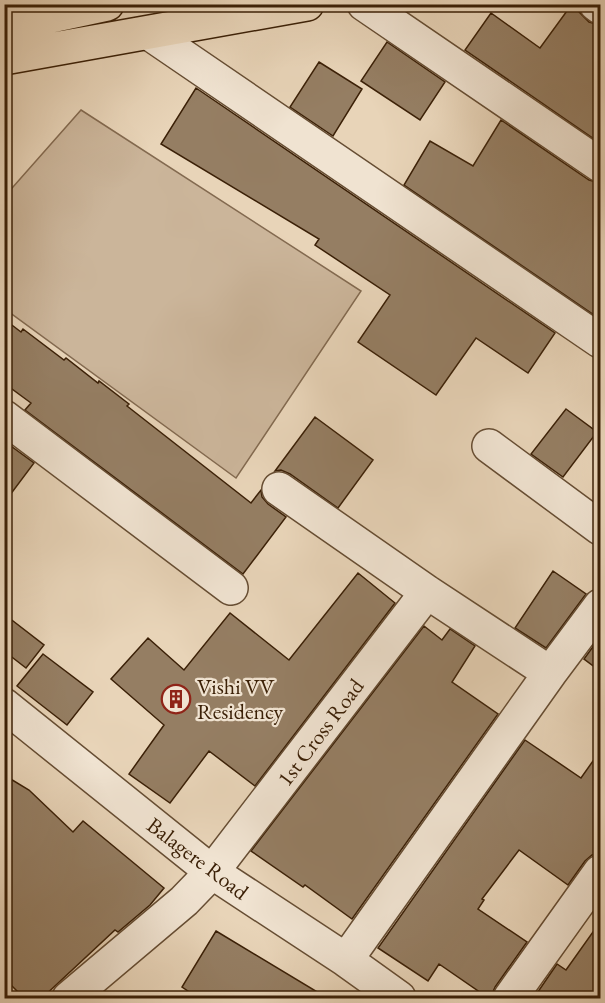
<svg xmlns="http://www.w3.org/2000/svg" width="605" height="1003" viewBox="0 0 605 1003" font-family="'EB Garamond',serif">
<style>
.green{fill:#cbb59a;stroke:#836a50;stroke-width:1.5}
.building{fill:#957e63;stroke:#3b2007;stroke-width:1.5}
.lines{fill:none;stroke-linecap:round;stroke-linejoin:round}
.minor-casing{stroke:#664d33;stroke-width:36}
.major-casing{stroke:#3b2007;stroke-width:36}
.minor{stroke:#f0e3d1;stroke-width:33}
.major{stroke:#e8d4b8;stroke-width:33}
.labels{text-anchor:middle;stroke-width:4.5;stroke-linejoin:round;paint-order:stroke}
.poi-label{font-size:22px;fill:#3b2007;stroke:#f0e3d1;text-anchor:start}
.street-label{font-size:22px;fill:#3b2007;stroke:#f0e3d1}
</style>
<rect width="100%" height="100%" fill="#e8d4b8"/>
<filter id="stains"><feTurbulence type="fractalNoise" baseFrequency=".00333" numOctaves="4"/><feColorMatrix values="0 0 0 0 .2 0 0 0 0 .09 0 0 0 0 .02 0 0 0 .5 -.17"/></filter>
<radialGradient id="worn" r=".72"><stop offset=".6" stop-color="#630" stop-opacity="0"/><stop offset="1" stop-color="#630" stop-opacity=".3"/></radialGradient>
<path class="green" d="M 81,110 L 361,291 L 236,478 L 5,309 L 5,196 Z"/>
<path class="building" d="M 572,4 L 578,4 L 579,12 L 589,22 L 600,25 L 600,143 L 465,50 L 491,13 L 540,48 Z
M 387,42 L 445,82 L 420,120 L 361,81 Z
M 319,62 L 362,89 L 333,136 L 290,107 Z
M 196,88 L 555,333 L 528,373 L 476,338 L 436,395 L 358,342 L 390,295 L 315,245 L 319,239 L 161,144 Z
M 501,120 L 589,180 L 600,183 L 600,319 L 404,185 L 430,141 L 473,166 Z
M 4,319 L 21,332 L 23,329 L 64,360 L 66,358 L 98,383 L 99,381 L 129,404 L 127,406 L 251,503 L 261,490 L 262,497 L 268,504 L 286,517 L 243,574 L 25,410 L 31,403 L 4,383 Z
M 566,409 L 597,432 L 563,477 L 531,454 Z
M 315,417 L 373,460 L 338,508 L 290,474 L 281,470 L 275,471 Z
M 4,441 L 34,463 L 4,503 Z
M 553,571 L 586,594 L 546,648 L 515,628 Z
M 358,573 L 395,603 L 255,786 L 209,751 L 170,803 L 129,774 L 164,725 L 111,679 L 148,638 L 184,670 L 230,613 L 289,660 Z
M 4,614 L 44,645 L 26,668 L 4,651 Z
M 424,626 L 442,640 L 450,629 L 475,646 L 452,682 L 498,714 L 352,919 L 305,885 L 303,887 L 251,851 Z
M 600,637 L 600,671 L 584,659 Z
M 43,654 L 93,692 L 67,725 L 17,686 Z
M 525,740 L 581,778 L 600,751 L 600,853 L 592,855 L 585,861 L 568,885 L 519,850 L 482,899 L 484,900 L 478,909 L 527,942 L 495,987 L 490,999 L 439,964 L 428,981 L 378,948 Z
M 4,775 L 29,790 L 73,832 L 83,821 L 164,888 L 150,905 L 118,932 L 115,930 L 41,999 L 25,999 L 4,978 Z
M 600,922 L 600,999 L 533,999 L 557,964 L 566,970 Z
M 216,931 L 329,999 L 200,999 L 182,987 Z"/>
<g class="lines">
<g class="minor-casing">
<path id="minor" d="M 364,4 L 600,165
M 596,4 L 600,7
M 149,33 L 600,341
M 4,417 L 231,588
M 489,446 L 600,528
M 279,489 L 427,592 L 550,673
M 4,705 L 212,872 L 346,960 L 399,998
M 346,960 L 550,673 L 600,606
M 69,998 L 184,901 L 212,872 L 427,592
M 510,998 L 600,872"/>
</g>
<g class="major-casing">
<path id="major" d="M 4,26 L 107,4
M 4,58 L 307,4"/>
</g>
<use href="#minor" class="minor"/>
<use href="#major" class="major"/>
</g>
<defs>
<g id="building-ring" transform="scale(1.5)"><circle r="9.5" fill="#f0e3d1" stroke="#8f2418" stroke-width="1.5"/><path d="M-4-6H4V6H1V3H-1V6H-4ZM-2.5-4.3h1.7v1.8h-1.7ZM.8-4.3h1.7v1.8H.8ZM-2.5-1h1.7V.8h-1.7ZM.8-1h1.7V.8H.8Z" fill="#8f2418"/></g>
</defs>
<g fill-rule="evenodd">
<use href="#building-ring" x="176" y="699"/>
</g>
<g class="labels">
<g class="poi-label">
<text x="197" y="694">Vishi VV<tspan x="197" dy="25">Residency</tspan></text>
</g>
<g class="street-label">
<text transform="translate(320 732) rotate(-53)" y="8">1st Cross Road</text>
<text transform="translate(198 858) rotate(37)" y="8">Balagere Road</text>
</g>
</g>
<rect width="605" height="1003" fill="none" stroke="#e8d4b8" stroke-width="24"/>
<rect x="6" y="6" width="593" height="991" fill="none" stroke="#3b2007" stroke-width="3"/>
<rect x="12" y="12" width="581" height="979" fill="none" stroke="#3b2007" stroke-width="1.5"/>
<rect width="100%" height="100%" filter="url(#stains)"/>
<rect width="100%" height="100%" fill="url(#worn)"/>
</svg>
